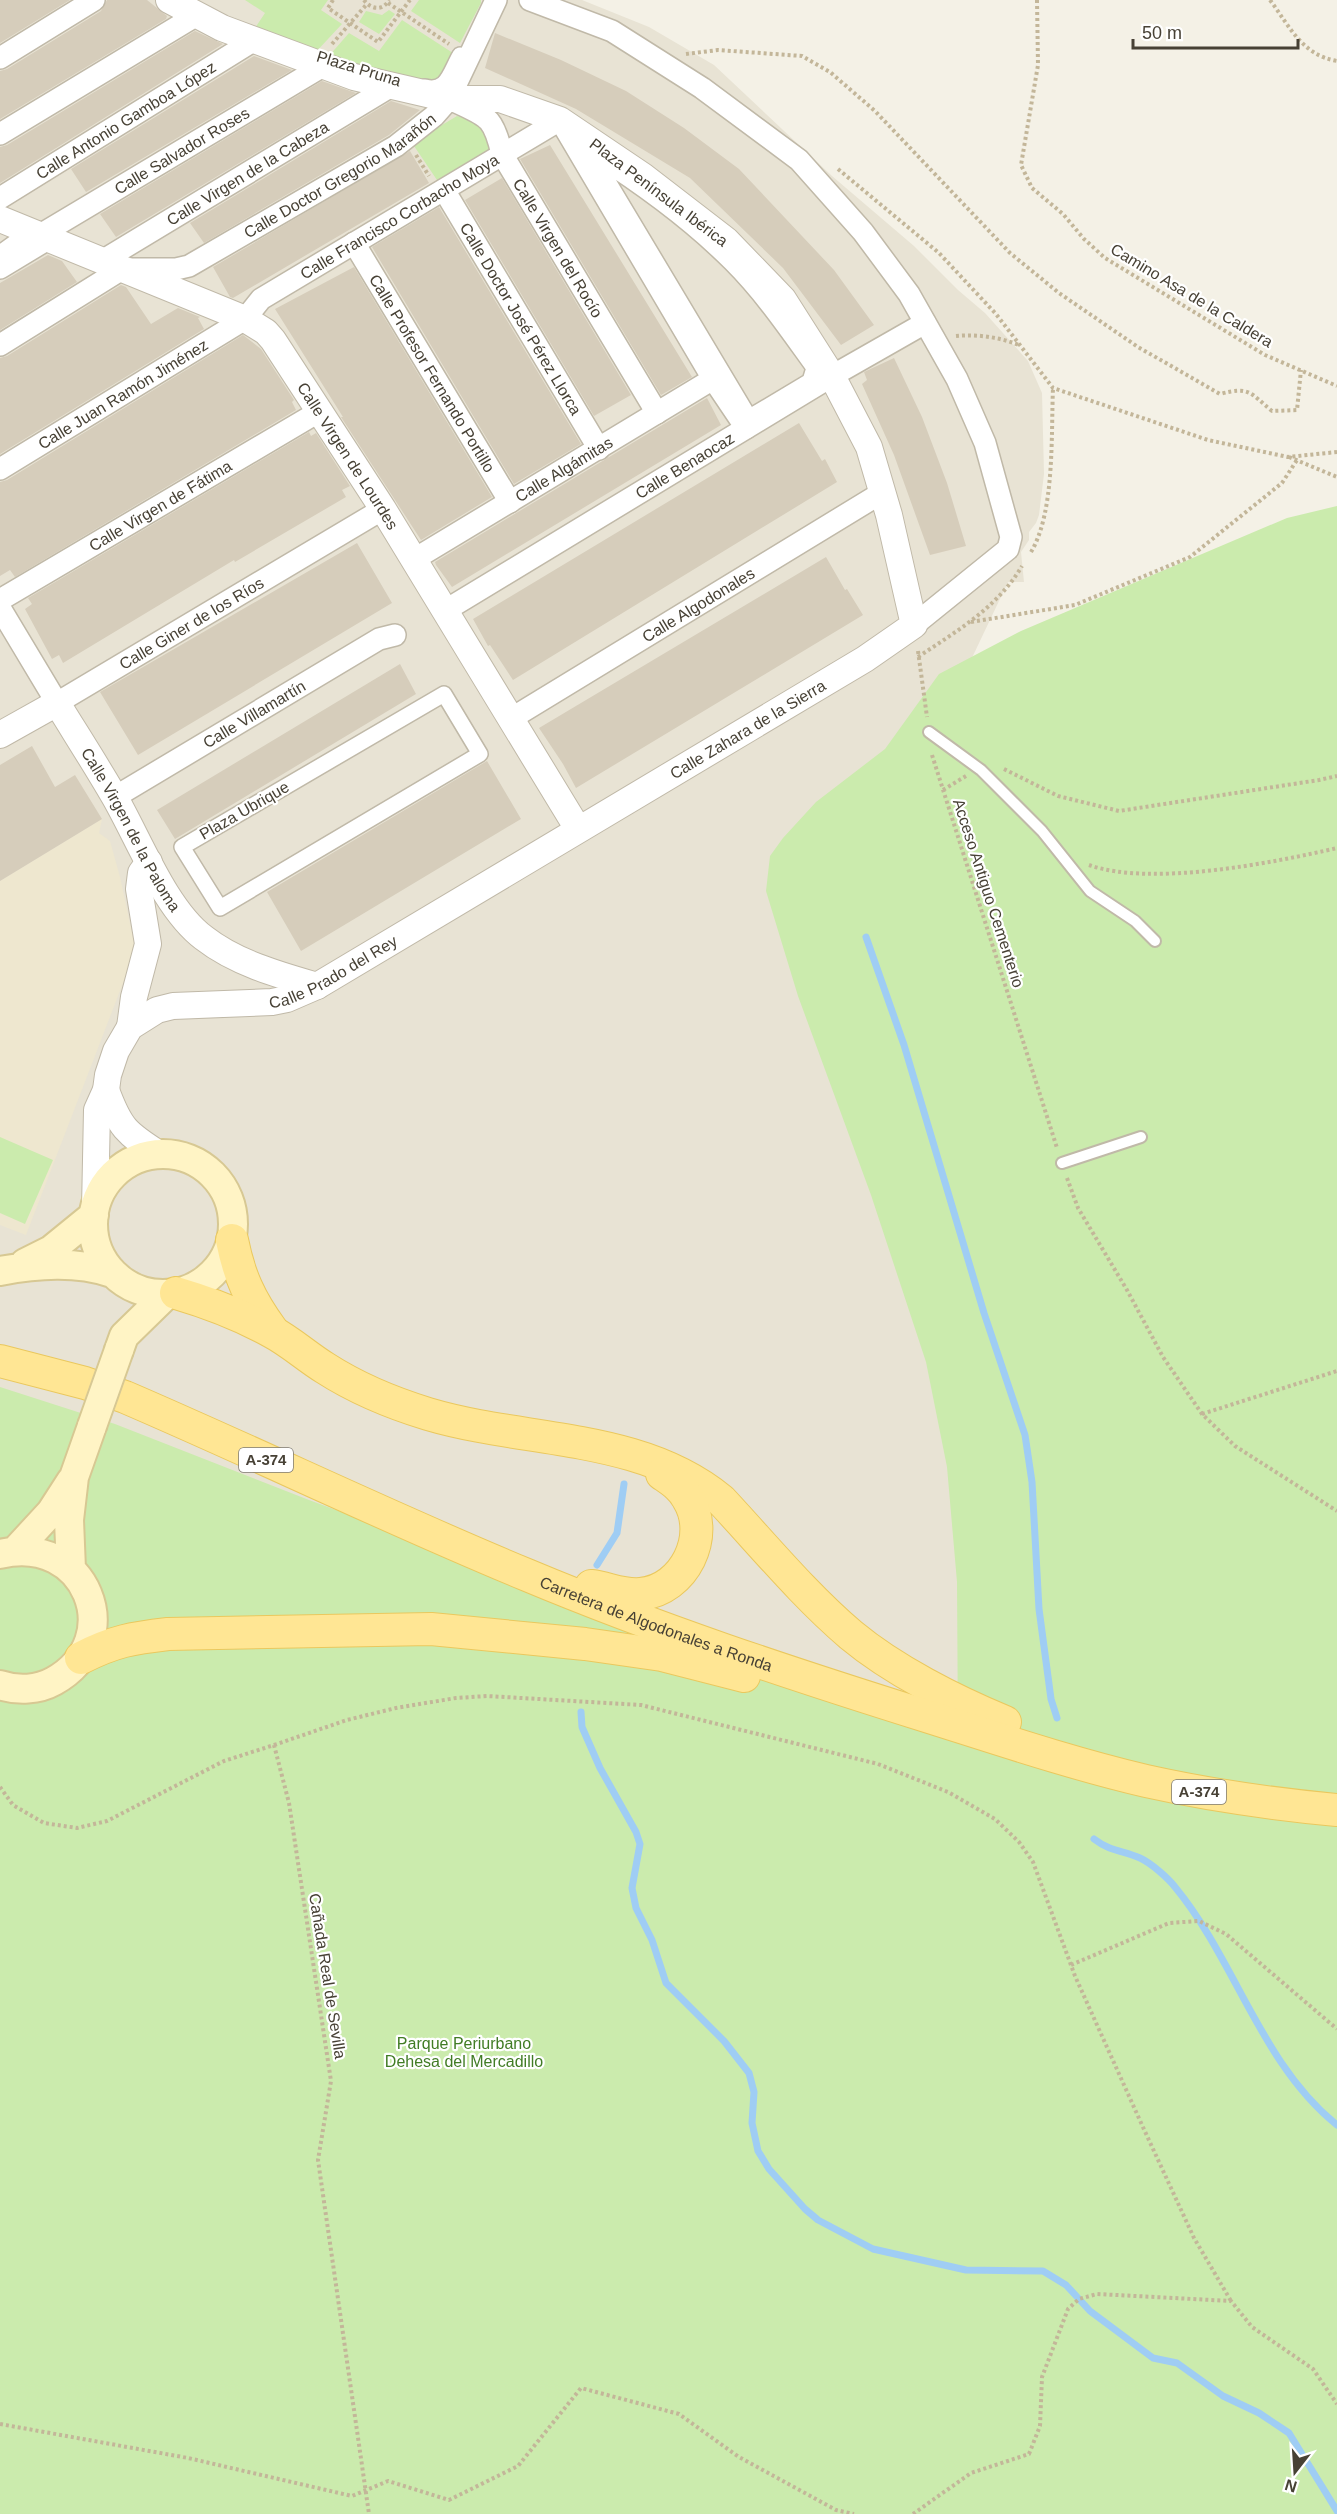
<svg xmlns="http://www.w3.org/2000/svg" width="1337" height="2514" viewBox="0 0 1337 2514" font-family="Arial,sans-serif">
<style>
.residential{fill:#e8e3d4}
.education{fill:#eee7cf}
.green{fill:#cbebad}
.lines{fill:none;stroke-linecap:round;stroke-linejoin:round}
.stream{stroke:#9fcdf4;stroke-width:7}
.building{fill:#d6cdbb}
.service-casing{stroke:#c0b9a8;stroke-width:14}
.pedestrian-casing{stroke:#c0b9a8;stroke-width:18}
.minor-casing{stroke:#c0b9a8;stroke-width:24}
.tertiary-casing{stroke:#c0b9a8;stroke-width:28}
.secondary-casing{stroke:#d7c893;stroke-width:32}
.primary-casing{stroke:#eac85e;stroke-width:34}
.path{stroke:#c3b699;stroke-width:4;stroke-dasharray:3 3;stroke-linecap:butt}
.service{stroke:#fff;stroke-width:10}
.pedestrian{stroke:#fff;stroke-width:15}
.minor{stroke:#fff;stroke-width:21}
.tertiary{stroke:#fff;stroke-width:26}
.secondary{stroke:#fff4c5;stroke-width:28}
.primary{stroke:#ffe694;stroke-width:32}
.secondary-bridge-casing{stroke:#d7c893;stroke-width:32;stroke-linecap:butt}
.secondary-bridge{stroke:#fff4c5;stroke-width:28}
.labels{text-anchor:middle;stroke-width:4.5;stroke-linejoin:round;paint-order:stroke}
.shield{fill:#fff;stroke:#7e7a72;stroke-width:1.5}
.shield-label{font-size:15px;font-weight:bold;fill:#474135}
.street-label{font-size:16px;fill:#474135;stroke:#fff}
.park-label{font-size:16px;fill:#417c25;stroke:#fff}
</style>
<rect width="100%" height="100%" fill="#f4f1e6"/>
<path class="residential" d="M 0,0 L 582,0 L 649,27 L 714,65 L 832,176 L 914,246 L 958,290 L 985,313 L 1028,361 L 1042,393 L 1044,474 L 1039,515 L 1036,523 L 1029,532 L 1029,540 L 1021,552 L 1024,582 L 1008,582 L 951,702 L 934,1222 L 974,1704 L 0,1866 Z"/>
<path class="education" d="M 102,819 L 99,833 L 110,841 L 120,877 L 134,942 L 133,957 L 26,1235 L 0,1225 L 0,881 Z"/>
<path class="green" d="M 245,0 L 328,0 L 321,10 L 342,24 L 314,54 L 253,31 L 265,13 Z
M 419,0 L 481,0 L 481,3 L 460,43 L 411,11 Z
M 389,10 L 395,14 L 379,34 L 359,22 L 366,11 L 382,15 Z
M 402,20 L 456,55 L 441,82 L 428,86 L 328,57 L 349,33 L 379,51 Z
M 457,116 L 475,120 L 493,140 L 487,155 L 439,183 L 412,143 Z
M 1337,506 L 1337,2514 L 0,2514 L 0,1387 L 115,1424 L 309,1500 L 958,1741 L 957,1582 L 947,1467 L 926,1362 L 871,1195 L 798,996 L 766,891 L 770,856 L 783,838 L 816,802 L 885,749 L 939,674 L 1021,631 L 1287,518 Z
M 0,1137 L 53,1160 L 25,1224 L 0,1213 Z"/>
<g class="lines">
<path class="stream" d="M 866,937 L 904,1045 L 984,1313 L 1025,1435 L 1032,1482 L 1039,1609 L 1051,1699 L 1057,1718
M 597,1565 L 617,1533 L 624,1484
M 581,1712 L 582,1727 L 600,1768 L 636,1832 L 640,1844 L 632,1888 L 636,1908 L 652,1940 L 666,1983 L 724,2041 L 749,2073 L 754,2092 L 752,2123 L 758,2151 L 769,2169 L 805,2209 L 818,2220 L 873,2249 L 966,2270 L 1043,2271 L 1066,2285 L 1090,2311 L 1153,2358 L 1177,2363 L 1223,2396 L 1259,2413 L 1289,2433 L 1337,2511
M 1094,1839 C 1111,1852 1122,1850 1140,1858 C 1151,1863 1168,1878 1175,1887 C 1236,1961 1261,2064 1337,2125"/>
</g>
<path class="building" d="M 0,0 L 70,0 L 0,43 Z
M 107,0 L 147,0 L 167,16 L 166,19 L 0,119 L 0,71 L 7,69 L 101,11 Z
M 195,31 L 223,44 L 0,183 L 0,147 L 7,145 Z
M 495,33 L 561,60 L 626,91 L 684,128 L 739,169 L 834,270 L 874,325 L 841,345 L 783,268 L 690,178 L 576,109 L 485,68 Z
M 254,56 L 292,70 L 86,192 L 71,169 Z
M 322,81 L 356,93 L 116,237 L 100,214 Z
M 391,101 L 420,110 L 389,135 L 204,243 L 190,223 Z
M 550,145 L 692,377 L 661,395 L 520,159 Z
M 410,151 L 429,183 L 233,298 L 230,297 L 213,267 Z
M 502,178 L 631,395 L 594,416 L 465,200 Z
M 439,207 L 581,444 L 514,484 L 372,247 Z
M 48,255 L 62,261 L 77,282 L 0,330 L 0,283 Z
M 354,267 L 492,497 L 421,540 L 341,417 L 343,417 L 275,309 Z
M 121,285 L 126,287 L 151,324 L 178,308 L 200,317 L 198,318 L 204,329 L 0,454 L 0,358 L 7,356 Z
M 243,335 L 261,349 L 294,400 L 292,402 L 296,410 L 15,577 L 10,570 L 0,576 L 0,482 L 7,480 Z
M 894,358 L 922,417 L 947,483 L 966,546 L 930,555 L 894,455 L 862,384 L 867,380 L 864,372 Z
M 707,398 L 721,425 L 452,587 L 436,565 L 435,562 Z
M 799,423 L 822,461 L 825,459 L 837,482 L 513,680 L 490,645 L 488,646 L 473,619 Z
M 309,432 L 311,436 L 316,433 L 350,486 L 342,490 L 346,497 L 235,562 L 234,560 L 63,663 L 59,655 L 52,659 L 25,609 L 32,604 L 28,598 Z
M 357,543 L 392,603 L 138,755 L 100,692 Z
M 826,557 L 845,590 L 847,589 L 863,615 L 576,788 L 563,764 L 539,728 Z
M 400,664 L 416,694 L 175,839 L 157,810 Z
M 32,746 L 55,787 L 75,775 L 102,819 L 0,881 L 0,765 Z
M 487,761 L 521,819 L 301,951 L 267,892 Z"/>
<g class="lines">
<g class="service-casing">
<path id="service" d="M 929,732 L 981,770 L 1042,831 L 1090,891 L 1135,921 L 1155,941
M 1062,1163 L 1141,1137"/>
</g>
<g class="pedestrian-casing">
<path id="pedestrian" d="M 425,87 C 447,93 450,72 460,55
M 593,156 C 642,187 690,222 731,263 C 763,295 788,332 814,368 L 810,381 L 753,415 L 748,415 Z
M 0,253 L 18,240
M 444,694 L 480,754 L 220,908 L 182,847 Z"/>
</g>
<g class="minor-casing">
<g id="minor">
<path d="M 530,0 L 612,31 L 702,88 L 799,160 L 863,232 L 909,294 L 957,379 L 985,443 L 1011,537 L 1008,549 L 914,625"/>
<path d="M 0,58 L 94,0"/>
<path id="s1" d="M 452,100 C 487,117 493,115 502,154 L 657,413"/>
<path d="M 0,134 L 197,15"/>
<path id="s2" d="M 444,190 L 599,449"/>
<path id="s3" d="M 0,198 L 253,41"/>
<path id="s4" d="M 40,235 L 323,66"/>
<path id="s5" d="M 354,243 L 510,502"/>
<path id="s6" d="M 102,261 L 393,85"/>
<path d="M 0,268 L 48,239"/>
<path id="s7" d="M 0,345 L 122,269 L 176,269 L 189,266 L 396,146 L 434,116 L 449,99 L 496,0"/>
<path id="s8" d="M 0,469 L 245,319 L 261,299 L 560,120 L 713,379 L 746,428"/>
<path id="s9" d="M 413,560 L 713,379"/>
<path id="s10" d="M 0,600 L 320,411"/>
<path id="s11" d="M 0,608 L 57,703 L 383,509"/>
<path id="s12" d="M 446,610 L 832,376 L 925,323"/>
<path id="s13" d="M 512,718 L 883,492"/>
<path id="s14" d="M 115,797 L 379,639 L 395,635"/>
</g>
</g>
<g class="tertiary-casing">
<g id="tertiary">
<path id="s15" d="M 0,219 L 245,319 L 266,332 L 273,340 L 383,509 L 578,829"/>
<path id="s16" d="M 0,735 L 57,703 C 76,734 96,765 114,796 C 139,839 165,909 204,938 C 236,963 279,975 317,986"/>
<path d="M 130,1027 L 134,997 L 148,944 L 139,889 L 141,873 L 149,862"/>
<path d="M 106,1090 C 120,1128 126,1133 159,1154"/>
<path id="s17" d="M 95,1209 L 97,1110 L 106,1090 L 108,1075 L 116,1051 L 130,1027 L 157,1010 L 173,1006 L 272,1002 L 287,999 L 317,986 L 865,659 L 914,625 L 889,515 L 869,447 L 832,376 L 783,299 L 726,240 L 643,176 L 560,120 L 500,99 L 449,99 L 354,77 L 222,28 L 169,0"/>
</g>
</g>
<g class="secondary-casing">
<path id="secondary" d="M93 1224a70 70 0 1 1 140 0a70 70 0 1 1-140 0Z
M 25,1263 L 51,1250 L 94,1215
M 0,1271 C 38,1264 76,1261 112,1273
M 119,1350 L 124,1336 L 167,1294
M 16,1550 L 51,1512 L 71,1481
M 0,1554 C 86,1533 129,1639 54,1681 C 38,1690 18,1691 0,1685
M 71,1569 L 69,1520 L 74,1477 L 92,1426"/>
</g>
<g class="primary-casing">
<g id="primary">
<path d="M 232,1240 C 239,1276 250,1300 272,1330"/>
<path d="M 176,1293 C 210,1303 241,1315 272,1332 C 291,1342 307,1357 325,1368 C 356,1388 392,1403 428,1414 C 525,1443 640,1433 721,1500 C 763,1545 804,1595 851,1635 C 893,1670 954,1701 1005,1722"/>
<path id="s18" d="M 0,1361 L 85,1383 L 125,1397 C 260,1455 391,1519 527,1575 C 656,1629 789,1673 923,1715 C 996,1738 1070,1763 1146,1781 C 1209,1795 1273,1804 1337,1810"/>
<path d="M 591,1586 C 608,1588 623,1596 641,1594 C 684,1590 711,1536 688,1499 C 682,1487 672,1481 662,1474"/>
<path d="M 81,1658 C 114,1641 133,1638 168,1634 L 431,1629 L 585,1644 L 662,1655 L 744,1676"/>
</g>
</g>
<path class="path" d="M 333,0 L 328,8 L 378,42 L 410,0
M 364,0 C 371,10 383,11 389,0
M 1037,0 L 1038,65 L 1021,165 L 1032,188 L 1063,214 L 1084,239 L 1105,258 L 1265,355 L 1337,386
M 1270,0 C 1290,27 1302,55 1337,61
M 388,3 L 449,44
M 332,44 L 367,4
M 686,54 L 718,50 L 802,56 L 830,72 L 875,111 L 1010,253 L 1059,293 L 1138,347 L 1220,394 C 1250,386 1250,393 1272,411 L 1297,410 L 1301,370
M 416,155 L 429,176
M 838,169 L 939,253 L 996,314 L 1053,388 L 1208,440 L 1288,457 L 1337,452
M 956,336 C 977,334 999,337 1019,345
M 1289,457 L 1337,477
M 1031,552 C 1055,512 1051,435 1053,388
M 971,622 L 1075,605 L 1190,557 L 1282,483 L 1297,460
M 918,651 L 927,717
M 918,657 C 957,631 998,607 1022,566
M 932,755 L 1057,1148
M 1004,769 L 1058,796 L 1119,811 L 1319,780 L 1337,776
M 943,790 L 966,776
M 1089,865 C 1151,887 1272,863 1337,848
M 1067,1178 L 1078,1208 L 1127,1290 L 1163,1357 L 1202,1414 L 1235,1446 L 1337,1511
M 1202,1414 L 1337,1371
M 274,1745 L 347,1720 L 396,1708 L 456,1698 L 487,1696 L 641,1705 L 878,1764 L 948,1792 L 995,1819 L 1019,1842 L 1033,1862 L 1075,1976 L 1142,2125 L 1194,2238 L 1231,2301
M 0,1787 L 13,1805 L 44,1823 L 77,1828 L 107,1821 L 224,1761 L 274,1745 L 289,1803 L 331,2081 L 318,2160 L 369,2514
M 1071,1965 L 1169,1923 L 1199,1921 L 1226,1934 L 1337,2029
M 0,2424 L 188,2458 L 352,2496 L 388,2481 L 449,2500 L 518,2466 L 581,2388 L 679,2414 L 739,2457 L 836,2510 L 854,2514
M 913,2514 L 971,2473 L 1029,2454 L 1040,2426 L 1042,2377 L 1068,2309 L 1079,2299 L 1097,2294 L 1231,2301 L 1252,2327 L 1313,2369 L 1337,2404"/>
<use href="#service" class="service"/>
<use href="#pedestrian" class="pedestrian"/>
<use href="#minor" class="minor"/>
<use href="#tertiary" class="tertiary"/>
<use href="#secondary" class="secondary"/>
<use href="#primary" class="primary"/>
<g class="secondary-bridge-casing">
<path id="secondary-bridge" d="M 92,1426 L 119,1350"/>
</g>
<use href="#secondary-bridge" class="secondary-bridge"/>
</g>
<g class="labels">
<g class="shield">
<rect x="239" y="1448" width="54" height="24" rx="4.5"/>
<rect x="1172" y="1780" width="54" height="24" rx="4.5"/>
</g>
<g class="shield-label">
<text x="266" y="1465">A-374</text>
<text x="1199" y="1797">A-374</text>
</g>
<g class="street-label">
<text transform="translate(359 68) rotate(17)" y="6">Plaza Pruna</text>
<text dy="6" stroke="none"><textPath href="#s3" startOffset="148">Calle Antonio Gamboa López</textPath></text>
<text dy="6" stroke="none"><textPath href="#s4" startOffset="165">Calle Salvador Roses</textPath></text>
<text dy="6" stroke="none"><textPath href="#s6" startOffset="170">Calle Virgen de la Cabeza</textPath></text>
<text dy="6" stroke="none"><textPath href="#s7" startOffset="387">Calle Doctor Gregorio Marañón</textPath></text>
<text transform="translate(659 192) rotate(37)" y="6">Plaza Península Ibérica</text>
<text dy="6" stroke="none"><textPath href="#s8" startOffset="474">Calle Francisco Corbacho Moya</textPath></text>
<text dy="6" stroke="none"><textPath href="#s1" startOffset="188">Calle Virgen del Rocío</textPath></text>
<text transform="translate(1192 295) rotate(31)" y="6">Camino Asa de la Caldera</text>
<text dy="6" stroke="none"><textPath href="#s2" startOffset="150">Calle Doctor José Pérez Llorca</textPath></text>
<text dy="6" stroke="none"><textPath href="#s5" startOffset="152">Calle Profesor Fernando Portillo</textPath></text>
<text dy="6" stroke="none"><textPath href="#s8" startOffset="144">Calle Juan Ramón Jiménez</textPath></text>
<text dy="6" stroke="none"><textPath href="#s15" startOffset="438">Calle Virgen de Lourdes</textPath></text>
<text dy="6" stroke="none"><textPath href="#s12" startOffset="279">Calle Benaocaz</textPath></text>
<text dy="6" stroke="none"><textPath href="#s9" startOffset="176">Calle Algámitas</textPath></text>
<text dy="6" stroke="none"><textPath href="#s10" startOffset="186">Calle Virgen de Fátima</textPath></text>
<text dy="6" stroke="none"><textPath href="#s13" startOffset="218">Calle Algodonales</textPath></text>
<text dy="6" stroke="none"><textPath href="#s11" startOffset="267">Calle Giner de los Ríos</textPath></text>
<text dy="6" stroke="none"><textPath href="#s14" startOffset="162">Calle Villamartín</textPath></text>
<text dy="6" stroke="none"><textPath href="#s17" startOffset="886">Calle Zahara de la Sierra</textPath></text>
<text transform="translate(244 810) rotate(-30)" y="6">Plaza Ubrique</text>
<text dy="6" stroke="none"><textPath href="#s16" startOffset="212">Calle Virgen de la Paloma</textPath></text>
<text transform="translate(989 893) rotate(72)" y="6">Acceso Antiguo Cementerio</text>
<text dy="6" stroke="none"><textPath href="#s17" startOffset="405">Calle Prado del Rey</textPath></text>
<text dy="6" stroke="none"><textPath href="#s18" startOffset="708">Carretera de Algodonales a Ronda</textPath></text>
<text transform="translate(328 1976) rotate(81)" y="6">Cañada Real de Sevilla</text>
</g>
<g class="park-label">
<text x="464" y="2049">Parque Periurbano<tspan x="464" dy="18">Dehesa del Mercadillo</tspan></text>
</g>
</g>
<g transform="translate(1295 2472) rotate(197)" stroke="#ffffff" stroke-width="4.5" paint-order="stroke">
<path d="M0-4.5L10 22L0 15L-10 22Z" fill="#474135"/>
<text y="-9" font-size="16" font-weight="bold" text-anchor="middle" fill="#474135">N</text>
</g>
<path d="M1133 39v9h165v-9" fill="none" stroke="#474135" stroke-width="3"/>
<text x="1142" y="39" font-size="18" fill="#474135" stroke="#ffffff" stroke-width="4.5" paint-order="stroke">50 m</text>
</svg>
